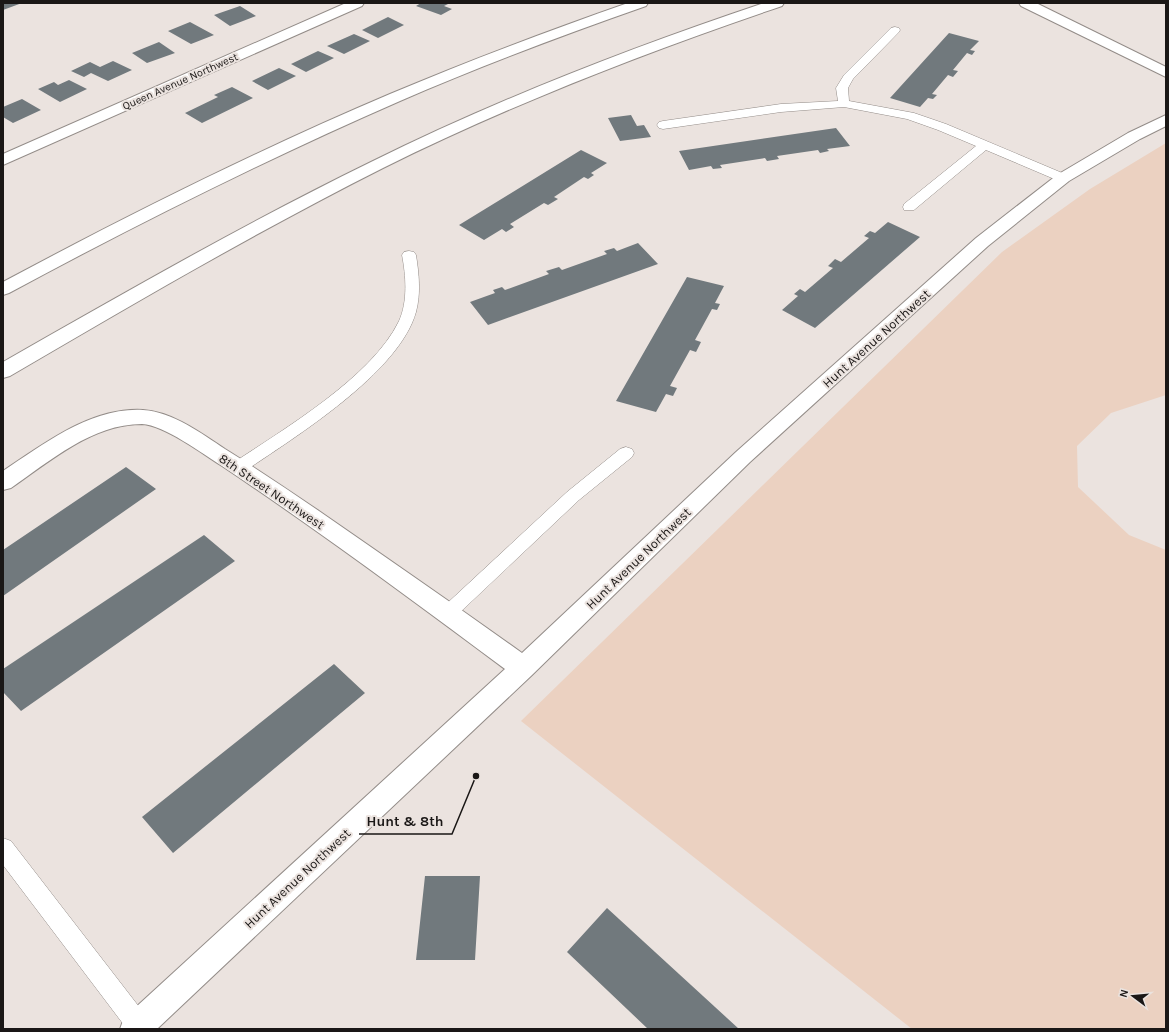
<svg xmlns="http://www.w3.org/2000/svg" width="1169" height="1032" viewBox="0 0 1169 1032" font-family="Karla,sans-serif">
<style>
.green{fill:#ebd1c1}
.building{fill:#71797d}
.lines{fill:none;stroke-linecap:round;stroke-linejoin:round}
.lane-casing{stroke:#938c88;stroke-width:1}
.street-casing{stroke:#938c88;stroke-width:2}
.secondary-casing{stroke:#938c88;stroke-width:2}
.highway-casing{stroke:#938c88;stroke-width:2}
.lane{fill:#fff;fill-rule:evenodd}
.street{fill:#fff;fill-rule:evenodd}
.secondary{fill:#fff;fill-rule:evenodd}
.highway{fill:#fff;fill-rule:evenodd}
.labels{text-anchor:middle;stroke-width:4;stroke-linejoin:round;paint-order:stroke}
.far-street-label{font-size:11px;fill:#1a1716;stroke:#ebe3df}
.street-label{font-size:13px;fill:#1a1716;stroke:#ebe3df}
.leader{fill:none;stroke:#1a1716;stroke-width:1.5}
.callout-dot{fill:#1a1716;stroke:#ebe3df;stroke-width:1.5}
.callout-label{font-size:14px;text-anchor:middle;font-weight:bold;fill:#1a1716;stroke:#ebe3df;stroke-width:4;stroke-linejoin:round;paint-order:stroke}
</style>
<rect width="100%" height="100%" fill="#ebe3df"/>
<path class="green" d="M 1166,143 L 1166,395 L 1111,413 L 1077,446 L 1078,487 L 1129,535 L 1166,550 L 1166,1029 L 912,1029 L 521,721 L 1002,252 L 1090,189 Z"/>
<path class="building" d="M 3,3 L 22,3 L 3,10 Z
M 421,3 L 450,3 L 444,6 L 452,9 L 441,15 L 416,6 Z
M 240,6 L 256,16 L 230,26 L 214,15 Z
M 388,17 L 404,25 L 378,38 L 362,30 Z
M 190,22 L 214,35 L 191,44 L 168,31 Z
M 949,33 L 979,41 L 970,50 L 975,51 L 972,55 L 967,53 L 953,70 L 958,71 L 953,77 L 948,75 L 932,94 L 937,95 L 933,99 L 928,98 L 920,107 L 890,98 Z
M 354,34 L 370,41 L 344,54 L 327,46 Z
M 159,42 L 175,53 L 147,63 L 132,53 Z
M 318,51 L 334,58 L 306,72 L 291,64 Z
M 113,61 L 132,70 L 108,81 L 91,73 L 84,77 L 71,71 L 90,62 L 100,67 Z
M 279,68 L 296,76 L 268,90 L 252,81 Z
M 69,80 L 87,89 L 60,102 L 38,89 L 54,82 L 58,85 Z
M 232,87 L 253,98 L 202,123 L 185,113 L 218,97 L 214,95 Z
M 22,99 L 41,110 L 13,123 L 3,117 L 3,107 Z
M 631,115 L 637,126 L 644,125 L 651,137 L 620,141 L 608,118 Z
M 836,128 L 850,146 L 827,149 L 829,151 L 820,153 L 818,150 L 777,156 L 779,159 L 767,161 L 765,158 L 720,165 L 722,168 L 713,169 L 711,166 L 689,170 L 679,151 Z
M 581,150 L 607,163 L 591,173 L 594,175 L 588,179 L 584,177 L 554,197 L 558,199 L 548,205 L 544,203 L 510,224 L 514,227 L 506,232 L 502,229 L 484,240 L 459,225 Z
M 888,222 L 920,237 L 815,328 L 782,310 L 798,296 L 794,294 L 800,289 L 805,292 L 833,268 L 828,266 L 835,259 L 841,262 L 869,238 L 864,236 L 870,231 L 875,233 Z
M 638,243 L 658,264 L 488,325 L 470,302 L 495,293 L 493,290 L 502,287 L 505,290 L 549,274 L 546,271 L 559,267 L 562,270 L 607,254 L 604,251 L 614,248 L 617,251 Z
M 687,277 L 724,286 L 715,303 L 720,304 L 717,310 L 712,309 L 695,340 L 701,342 L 696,352 L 690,350 L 670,386 L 677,388 L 673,396 L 666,394 L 656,412 L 616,401 Z
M 126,467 L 156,489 L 3,596 L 3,550 Z
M 204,535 L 235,561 L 21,711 L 3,692 L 3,669 Z
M 334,664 L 365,693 L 173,853 L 142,817 Z
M 425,876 L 480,876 L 475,960 L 416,960 Z
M 607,908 L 739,1029 L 648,1029 L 567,952 Z"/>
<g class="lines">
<g class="lane-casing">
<path id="lane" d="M 895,27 L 899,28 L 900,30 L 899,32 L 853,79 L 848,88 L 849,101 L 914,113 L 946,124 L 1067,175 L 1069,178 L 1067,181 L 1059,181 L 986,150 L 914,210 L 904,210 L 903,207 L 904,204 L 976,146 L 938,130 L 907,119 L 844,107 L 781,112 L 663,129 L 659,128 L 657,125 L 659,122 L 663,121 L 781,104 L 838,101 L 836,88 L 844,75 L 891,28 Z
M 409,251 L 414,252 L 416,255 C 419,274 421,293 416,312 C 399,373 295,437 245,471 L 239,473 L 233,471 L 231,467 L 233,463 C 284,429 372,377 399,321 C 408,301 406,276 402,255 L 404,252 Z
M 626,447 L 632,449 L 634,453 L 632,457 L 579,500 L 454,618 L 448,621 L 442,618 L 439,613 L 442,608 L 567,492 L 620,449 Z
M 3,838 L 11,841 L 150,1021 L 154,1029 L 127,1029 L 3,865 Z"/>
</g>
<g class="street-casing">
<path id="street" d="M 346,3 L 364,3 L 362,6 L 3,165 L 3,154 Z
M 1166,115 L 1166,126 L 1140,139 L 1069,181 L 988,246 L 750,462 L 532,675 L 157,1029 L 120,1029 L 124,1018 L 505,669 C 412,600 318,530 222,466 C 203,454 164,425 142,424 C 92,424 50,461 11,488 L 3,490 L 3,471 C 44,444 91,407 143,410 C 173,412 201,433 225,449 C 257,469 288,490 319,511 C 387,558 455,605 522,653 L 736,452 L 976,238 L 1057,175 L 1128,133 Z"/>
</g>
<g class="secondary-casing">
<path id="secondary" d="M 1019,3 L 1036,3 L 1166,67 L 1166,77 L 1021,6 Z"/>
</g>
<g class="highway-casing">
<path id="highway" d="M 628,3 L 648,3 L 646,6 C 563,35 481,66 400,101 C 267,159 137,224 9,293 L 3,295 L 3,282 C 130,214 258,150 390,94 C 468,61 548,31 628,3 Z
M 764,3 L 784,3 L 782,6 C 646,52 512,104 383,168 C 256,232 133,304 10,376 L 3,378 L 3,362 C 124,293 246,223 371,162 C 498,99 630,48 764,3 Z"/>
</g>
<use href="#lane" class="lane"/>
<use href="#street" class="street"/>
<use href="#secondary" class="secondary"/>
<use href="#highway" class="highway"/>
</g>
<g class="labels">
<g class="far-street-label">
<text transform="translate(180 81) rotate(-24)" y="4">Queen Avenue Northwest</text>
</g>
<g class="street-label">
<text transform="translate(876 338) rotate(-42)" y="5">Hunt Avenue Northwest</text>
<text transform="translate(272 491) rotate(34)" y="5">8th Street Northwest</text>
<text transform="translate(638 558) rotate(-44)" y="5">Hunt Avenue Northwest</text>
<text transform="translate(297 878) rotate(-43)" y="5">Hunt Avenue Northwest</text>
</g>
</g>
<path class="leader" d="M476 776L452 834H359"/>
<circle class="callout-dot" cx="476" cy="776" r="4"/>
<g class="callout-label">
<text x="405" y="826">Hunt &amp; 8th</text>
</g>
<rect width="1169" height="1032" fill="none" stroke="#1a1716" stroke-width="8"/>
<g transform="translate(1133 996) rotate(286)" stroke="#ebe3df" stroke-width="3" paint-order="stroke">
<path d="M0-3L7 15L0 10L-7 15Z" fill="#1a1716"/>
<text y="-6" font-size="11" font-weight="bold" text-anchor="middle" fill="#1a1716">N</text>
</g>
</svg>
